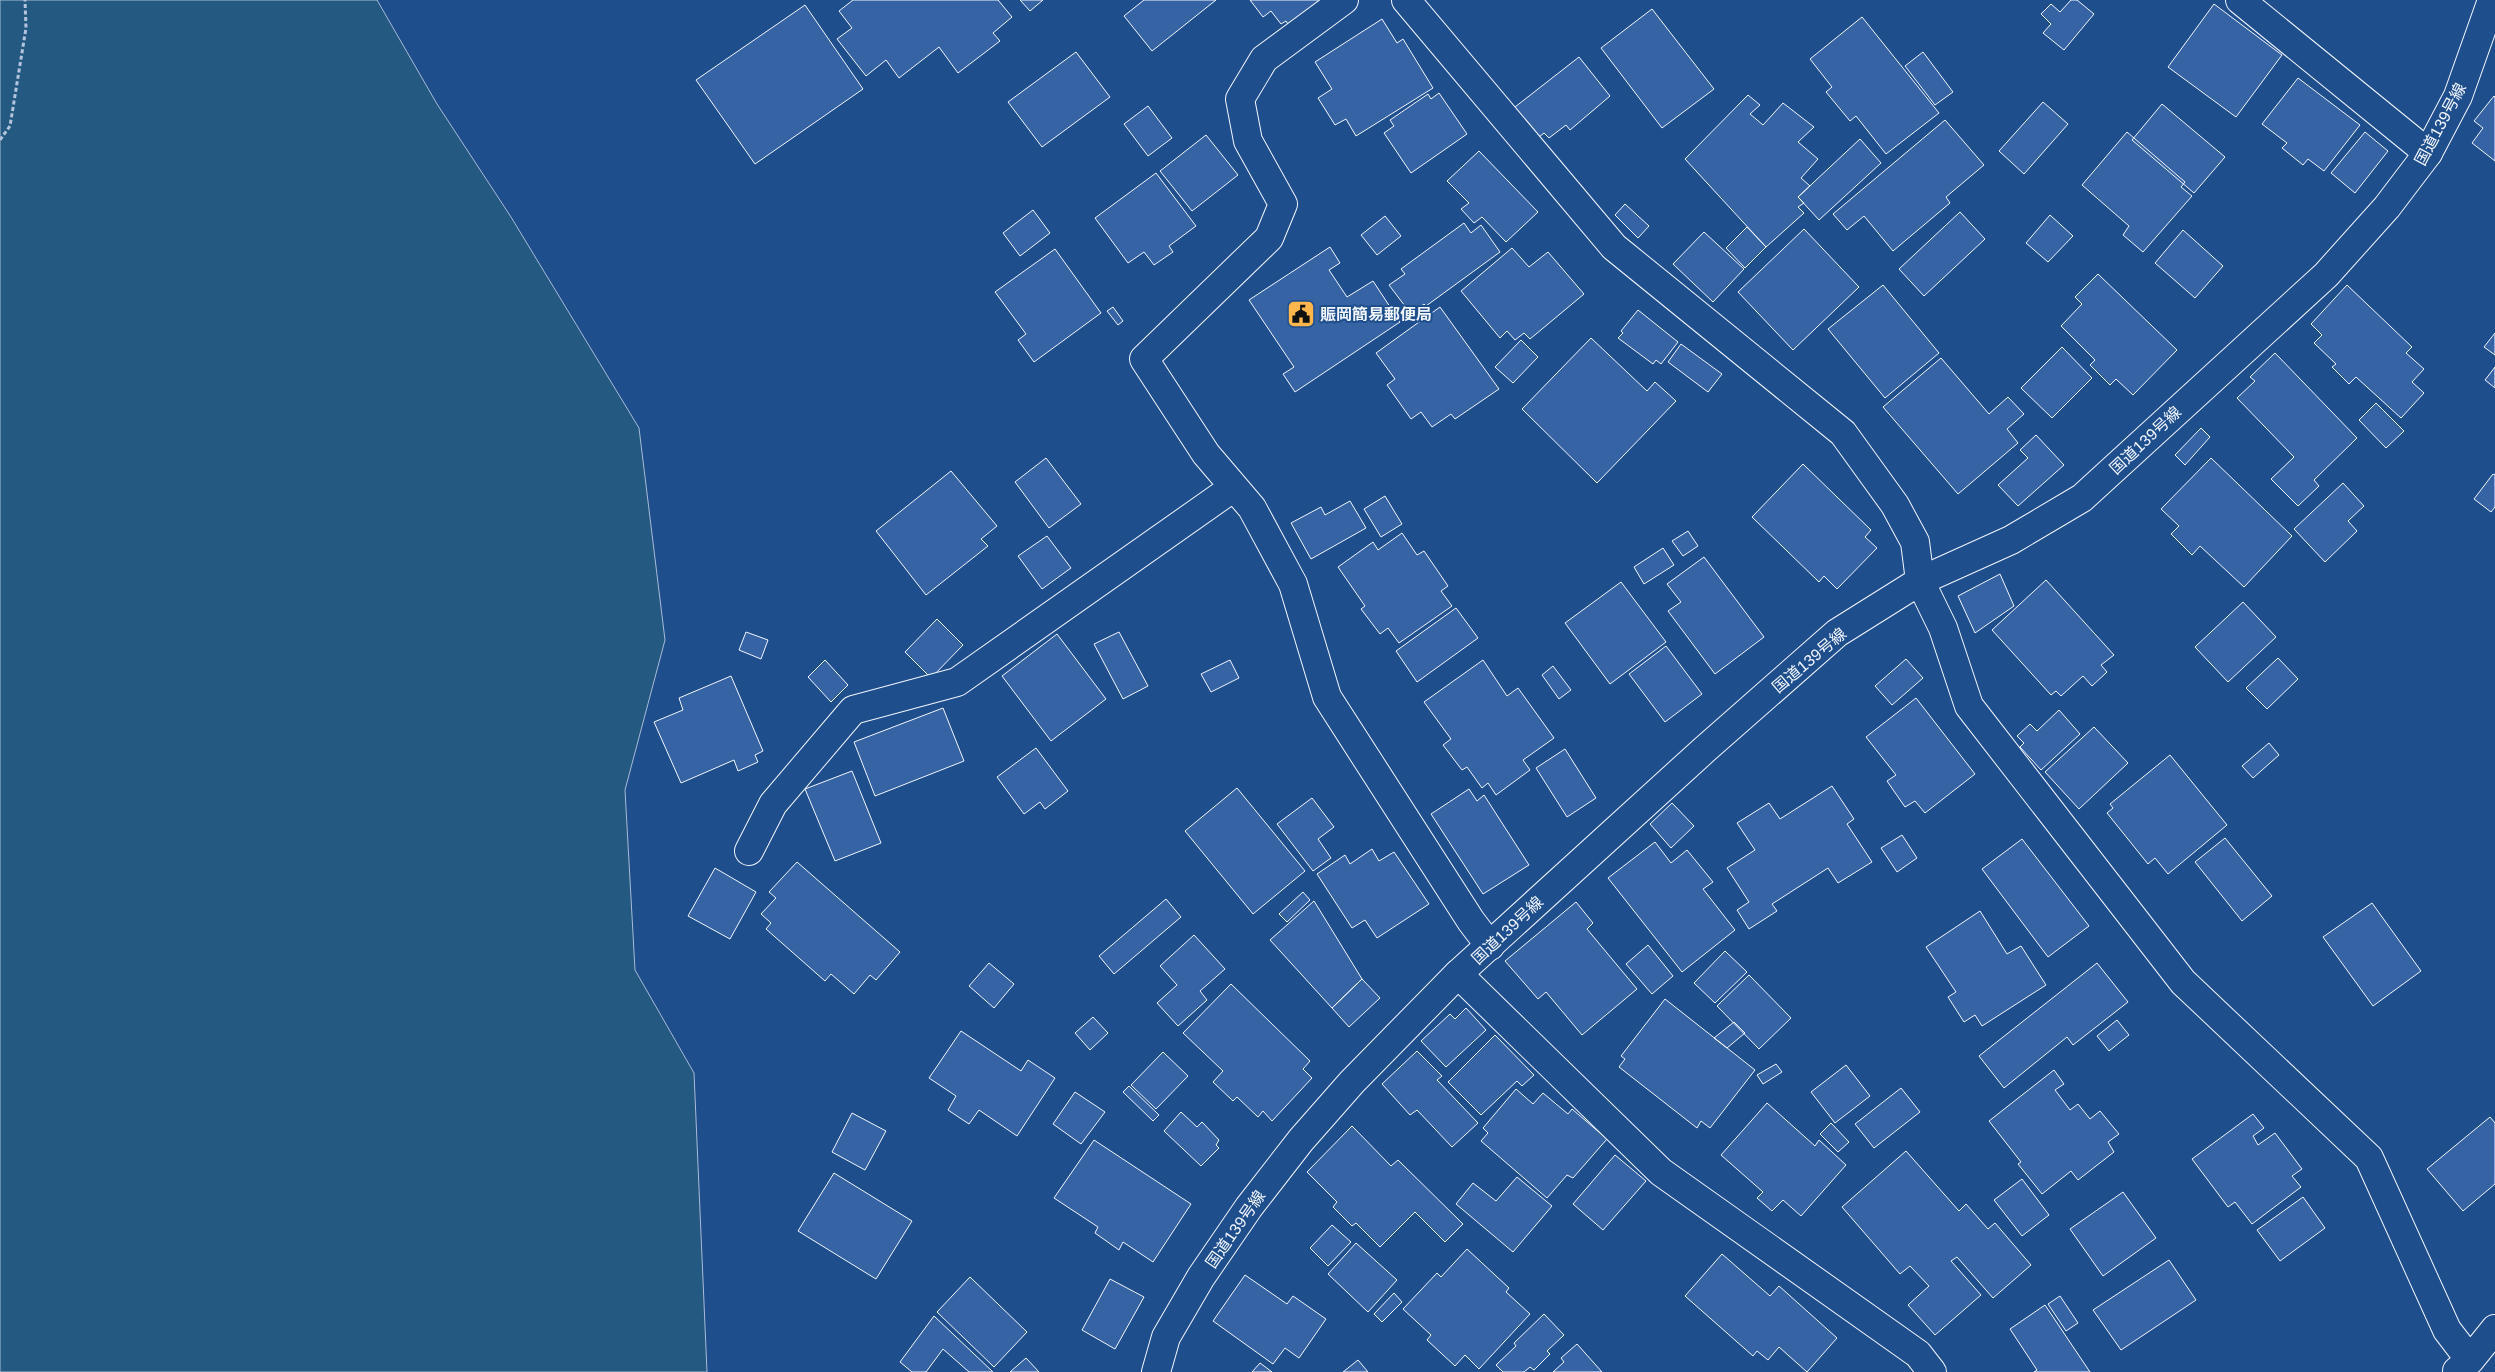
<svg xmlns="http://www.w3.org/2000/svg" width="2495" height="1372" viewBox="0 0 2495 1372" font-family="Arial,'Noto Sans JP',sans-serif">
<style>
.green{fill:#245a82;stroke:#a8bbd7}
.building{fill:#3563a3;stroke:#f2f6ff}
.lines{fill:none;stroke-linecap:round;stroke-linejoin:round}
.minor-casing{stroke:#f2f6ff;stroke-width:30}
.highway-casing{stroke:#f2f6ff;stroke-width:30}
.path{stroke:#b3c4dc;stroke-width:3;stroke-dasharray:4 2.5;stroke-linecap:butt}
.minor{stroke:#1f4e8c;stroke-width:28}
.highway{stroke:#1f4e8c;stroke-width:28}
.labels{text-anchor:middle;stroke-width:4;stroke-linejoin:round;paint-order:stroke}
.street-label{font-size:16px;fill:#f2f6ff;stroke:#1f4e8c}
.poi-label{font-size:16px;font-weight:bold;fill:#f2f6ff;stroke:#1f4e8c;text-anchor:start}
</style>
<rect width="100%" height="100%" fill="#1f4e8c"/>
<path class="green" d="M 0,0 L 377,0 L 437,104 L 511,217 L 639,428 L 665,640 L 625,790 L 635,970 L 694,1073 L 707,1372 L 0,1372 Z"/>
<path class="building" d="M 853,0 L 998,0 L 1012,17 L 993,33 L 1000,41 L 958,73 L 939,47 L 899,78 L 886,60 L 866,76 L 837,39 L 852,28 L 839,11 Z
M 1020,0 L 1043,0 L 1030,11 Z
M 1144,0 L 1216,0 L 1152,51 L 1124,16 Z
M 1250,0 L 1324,0 L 1289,26 L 1286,21 L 1281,24 L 1271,11 L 1263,17 Z
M 2071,0 L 2077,0 L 2094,14 L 2064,50 L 2043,33 L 2051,24 L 2041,14 L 2051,4 L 2060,12 Z
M 2214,4 L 2282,55 L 2236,117 L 2168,67 Z
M 805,5 L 863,89 L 755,164 L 696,80 Z
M 1652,9 L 1714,89 L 1662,128 L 1601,48 Z
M 1862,17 L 1939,113 L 1886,154 L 1856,116 L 1850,121 L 1826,92 L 1832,87 L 1810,59 Z
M 1382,19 L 1397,43 L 1403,39 L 1433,88 L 1356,136 L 1346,119 L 1335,125 L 1318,98 L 1332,89 L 1315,62 Z
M 1076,52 L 1110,97 L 1042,147 L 1008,102 Z
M 1923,52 L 1953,92 L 1935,105 L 1905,66 Z
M 1579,57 L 1610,96 L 1570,130 L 1566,125 L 1549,138 L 1544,133 L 1539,137 L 1515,107 Z
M 2298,78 L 2360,125 L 2324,171 L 2308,159 L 2303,165 L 2282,148 L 2287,143 L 2262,124 Z
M 1439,93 L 1467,134 L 1411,173 L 1384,133 L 1394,126 L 1390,120 L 1428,94 L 1431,99 Z
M 1748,95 L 1760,105 L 1750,114 L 1763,125 L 1783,103 L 1814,127 L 1798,142 L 1818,159 L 1801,178 L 1810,186 L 1798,197 L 1804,203 L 1798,207 L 1804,213 L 1766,247 L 1685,159 Z
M 2494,96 L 2495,97 L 2495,161 L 2472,143 L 2483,128 L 2474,121 Z
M 2043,102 L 2068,124 L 2024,174 L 1999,151 Z
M 2162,104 L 2225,157 L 2194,193 L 2132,140 Z
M 1148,106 L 1172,138 L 1148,156 L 1124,124 Z
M 1945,120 L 1984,165 L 1946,197 L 1950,203 L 1893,251 L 1864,216 L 1847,230 L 1833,214 Z
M 2127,132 L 2185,182 L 2181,187 L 2192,196 L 2143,252 L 2123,235 L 2129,226 L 2082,185 Z
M 2365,132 L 2388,151 L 2355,193 L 2331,173 Z
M 1206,135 L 1238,175 L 1192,211 L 1160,171 Z
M 1860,139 L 1881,163 L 1819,220 L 1798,197 Z
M 1479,151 L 1538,212 L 1506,242 L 1482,217 L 1474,223 L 1461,209 L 1469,203 L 1447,181 Z
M 1156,173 L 1196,226 L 1169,246 L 1173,252 L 1154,265 L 1144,252 L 1128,263 L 1095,218 Z
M 1625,204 L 1649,226 L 1638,238 L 1615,215 Z
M 1033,210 L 1050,233 L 1020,256 L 1003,233 Z
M 1960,212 L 1985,239 L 1924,296 L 1899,269 Z
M 2050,215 L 2073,236 L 2048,262 L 2026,243 Z
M 1385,216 L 1401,236 L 1377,255 L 1361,235 Z
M 1464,223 L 1471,233 L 1481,225 L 1500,252 L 1426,306 L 1424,304 L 1411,314 L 1389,285 L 1405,274 L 1401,269 Z
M 1747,227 L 1766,247 L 1745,268 L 1726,248 Z
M 1804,229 L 1859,287 L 1793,350 L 1738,292 Z
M 2183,230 L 2223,266 L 2195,298 L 2155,263 Z
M 1704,232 L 1744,269 L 1713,302 L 1673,264 Z
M 1330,247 L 1340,263 L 1329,270 L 1347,297 L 1373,281 L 1400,322 L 1295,392 L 1283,374 L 1294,367 L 1249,300 Z
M 1512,248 L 1529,267 L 1548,252 L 1584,294 L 1530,339 L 1524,333 L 1515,340 L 1507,331 L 1500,338 L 1461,291 Z
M 1055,249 L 1101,313 L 1034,362 L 1018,340 L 1026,334 L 995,292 Z
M 2098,274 L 2177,350 L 2133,395 L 2116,379 L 2110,385 L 2090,365 L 2095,360 L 2061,326 L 2082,304 L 2075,297 Z
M 1883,285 L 1939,353 L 1885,398 L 1828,329 Z
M 2347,285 L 2412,347 L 2406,353 L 2424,369 L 2412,382 L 2424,393 L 2401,418 L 2356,377 L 2349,384 L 2332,367 L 2336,364 L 2314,343 L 2322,335 L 2311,324 Z
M 1113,307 L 1123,321 L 1118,325 L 1107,311 Z
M 1440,307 L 1499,389 L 1455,419 L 1451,414 L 1432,427 L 1421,412 L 1411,419 L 1387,385 L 1395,379 L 1376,353 Z
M 1638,310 L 1678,342 L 1661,364 L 1656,360 L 1653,364 L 1618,338 L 1623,333 L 1621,331 Z
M 2495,333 L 2495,355 L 2484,347 Z
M 1591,338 L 1647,391 L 1655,382 L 1676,401 L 1597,483 L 1522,409 Z
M 1521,340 L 1538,357 L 1513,383 L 1495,367 Z
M 1681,344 L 1722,374 L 1708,392 L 1668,362 Z
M 2062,347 L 2092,378 L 2052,418 L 2021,388 Z
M 2275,353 L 2357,438 L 2314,480 L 2319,486 L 2298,506 L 2271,479 L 2294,457 L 2237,398 L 2255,381 L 2250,377 Z
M 1941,358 L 1989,414 L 2008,397 L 2024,414 L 2007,429 L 2018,443 L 1958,494 L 1883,407 Z
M 2495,367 L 2495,388 L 2485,380 Z
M 2376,403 L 2404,431 L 2386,448 L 2359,420 Z
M 2201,428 L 2210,437 L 2185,465 L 2175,455 Z
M 2036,435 L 2064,465 L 2018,506 L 1998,485 L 2028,458 L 2020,450 Z
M 1046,458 L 1081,504 L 1049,528 L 1015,482 Z
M 2211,458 L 2292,536 L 2244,587 L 2200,546 L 2192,555 L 2171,534 L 2179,526 L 2161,509 Z
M 1803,464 L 1871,530 L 1865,537 L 1877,548 L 1837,589 L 1824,576 L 1819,582 L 1752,517 Z
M 951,471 L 997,526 L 981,539 L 988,546 L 926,595 L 876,531 Z
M 2493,474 L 2495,475 L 2495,507 L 2491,512 L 2474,499 Z
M 2343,483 L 2364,506 L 2348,521 L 2357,531 L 2325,562 L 2294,529 Z
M 1385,496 L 1402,524 L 1381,537 L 1364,509 Z
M 1350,501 L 1366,528 L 1311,559 L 1291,523 L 1321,507 L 1325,515 Z
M 1688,531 L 1698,546 L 1683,556 L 1672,541 Z
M 1402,533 L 1417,555 L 1424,551 L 1448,586 L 1441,591 L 1452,606 L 1399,643 L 1388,628 L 1380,634 L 1361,609 L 1365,606 L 1338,567 L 1373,542 L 1378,550 Z
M 1047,536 L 1071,568 L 1042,589 L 1018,556 Z
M 1663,548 L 1674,565 L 1644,584 L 1634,567 Z
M 1704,557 L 1764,637 L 1715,674 L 1668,611 L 1681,602 L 1667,584 Z
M 2000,574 L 2014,606 L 1975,633 L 1958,596 Z
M 2046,580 L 2114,655 L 2101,665 L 2107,672 L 2092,686 L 2083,676 L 2061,696 L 2056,691 L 2051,695 L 1992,630 Z
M 1621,582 L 1666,642 L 1610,684 L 1565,623 Z
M 2243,602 L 2276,637 L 2228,682 L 2195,647 Z
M 1456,608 L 1478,638 L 1417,682 L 1396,651 Z
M 937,619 L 963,645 L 931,678 L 905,652 Z
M 746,632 L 768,640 L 761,659 L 739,650 Z
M 1119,632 L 1148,686 L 1123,699 L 1094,644 Z
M 1057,634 L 1106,699 L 1051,741 L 1002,676 Z
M 1666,646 L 1702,694 L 1665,722 L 1629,674 Z
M 2278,658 L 2298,679 L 2267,709 L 2246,688 Z
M 1906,659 L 1923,678 L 1892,705 L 1875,686 Z
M 825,660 L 848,685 L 831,702 L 808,677 Z
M 1230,660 L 1239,678 L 1211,692 L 1201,674 Z
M 1483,660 L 1507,696 L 1518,688 L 1554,738 L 1523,760 L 1530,770 L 1496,795 L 1488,783 L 1482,788 L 1467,767 L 1462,770 L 1443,745 L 1451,739 L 1424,702 Z
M 1553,666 L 1571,690 L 1559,699 L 1542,675 Z
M 731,676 L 763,751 L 755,755 L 758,762 L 738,771 L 734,760 L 681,783 L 654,722 L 683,710 L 679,698 Z
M 1916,698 L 1975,774 L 1925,813 L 1915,801 L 1905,807 L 1887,781 L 1896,775 L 1866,737 Z
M 943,708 L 964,761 L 875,796 L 854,742 Z
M 2059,710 L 2080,734 L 2041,770 L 2020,747 L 2024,743 L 2017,736 L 2030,724 L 2037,731 Z
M 2094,727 L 2128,763 L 2079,809 L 2045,772 Z
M 2269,743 L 2279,755 L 2253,778 L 2242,766 Z
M 1036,748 L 1068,791 L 1045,809 L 1040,802 L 1024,814 L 997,777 Z
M 1565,749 L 1596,798 L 1567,817 L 1536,768 Z
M 2170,755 L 2227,825 L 2168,874 L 2155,858 L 2148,864 L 2107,813 L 2113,808 L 2110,804 Z
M 852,771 L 881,843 L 835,861 L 805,789 Z
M 1832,786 L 1854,819 L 1847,824 L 1872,862 L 1838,883 L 1828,868 L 1772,904 L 1777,911 L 1749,929 L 1737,910 L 1749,902 L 1727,868 L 1755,850 L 1737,823 L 1769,803 L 1780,819 Z
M 1237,788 L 1305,871 L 1253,914 L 1185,831 Z
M 1469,789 L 1477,801 L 1484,795 L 1529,865 L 1483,894 L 1431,814 Z
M 1312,798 L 1334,827 L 1318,839 L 1331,858 L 1313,871 L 1277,824 Z
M 1672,803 L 1694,826 L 1671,848 L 1650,824 Z
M 1902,835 L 1917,858 L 1897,872 L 1881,848 Z
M 2225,838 L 2272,896 L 2242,921 L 2195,862 Z
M 2022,839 L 2089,926 L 2048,957 L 1982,869 Z
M 1655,842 L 1671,863 L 1687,850 L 1713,882 L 1703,889 L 1735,930 L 1682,972 L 1608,878 Z
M 1372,849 L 1379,861 L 1394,852 L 1429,904 L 1377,938 L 1365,920 L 1352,928 L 1317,874 L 1345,855 L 1350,864 Z
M 797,862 L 900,952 L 876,980 L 870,975 L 854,994 L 831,974 L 825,981 L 766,929 L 771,923 L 761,914 L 776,898 L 769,892 Z
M 715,868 L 756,892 L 730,939 L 688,916 Z
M 1303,892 L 1310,900 L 1287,922 L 1279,914 Z
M 1166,899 L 1181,917 L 1114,974 L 1099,956 Z
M 1314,901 L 1362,979 L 1332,1008 L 1270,940 Z
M 1576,902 L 1593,923 L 1587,929 L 1637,989 L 1582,1035 L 1546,992 L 1538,999 L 1505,961 Z
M 2372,903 L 2421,971 L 2373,1006 L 2323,937 Z
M 1980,911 L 2007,954 L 2021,946 L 2046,985 L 1982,1026 L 1975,1015 L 1964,1022 L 1948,997 L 1956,992 L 1926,947 Z
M 1194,935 L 1225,969 L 1200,991 L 1207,1000 L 1178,1026 L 1157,1003 L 1177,985 L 1160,966 Z
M 1648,945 L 1673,976 L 1652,994 L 1626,964 Z
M 1725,951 L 1747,972 L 1715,1003 L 1694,983 Z
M 989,963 L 1014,984 L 994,1008 L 969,986 Z
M 2097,963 L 2128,1002 L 2073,1045 L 2067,1037 L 2004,1088 L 1979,1056 Z
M 1749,975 L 1791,1018 L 1759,1049 L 1717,1006 Z
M 1362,979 L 1380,998 L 1349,1027 L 1332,1008 Z
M 1231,984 L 1310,1061 L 1303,1069 L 1312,1078 L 1272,1121 L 1263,1111 L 1258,1117 L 1237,1097 L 1233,1101 L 1213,1082 L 1223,1071 L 1183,1033 Z
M 1665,999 L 1755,1070 L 1710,1128 L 1701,1121 L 1697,1128 L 1619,1067 L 1625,1059 L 1621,1056 Z
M 1466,1008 L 1486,1030 L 1446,1067 L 1421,1041 L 1450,1014 L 1455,1019 Z
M 1093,1017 L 1108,1033 L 1090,1050 L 1075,1033 Z
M 2117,1020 L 2129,1035 L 2109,1051 L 2097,1036 Z
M 1734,1022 L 1745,1033 L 1727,1048 L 1714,1038 Z
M 961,1031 L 1021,1071 L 1028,1060 L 1055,1078 L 1017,1136 L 979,1110 L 969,1124 L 948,1110 L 956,1096 L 929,1078 Z
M 1495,1035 L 1534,1075 L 1522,1086 L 1517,1081 L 1481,1115 L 1448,1082 Z
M 1417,1051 L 1442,1076 L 1437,1080 L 1478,1123 L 1452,1147 L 1417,1110 L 1410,1115 L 1382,1084 Z
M 1163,1052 L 1188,1076 L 1156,1109 L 1131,1085 Z
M 1776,1064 L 1782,1072 L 1763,1084 L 1757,1075 Z
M 1846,1065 L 1870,1096 L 1835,1123 L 1811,1092 Z
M 2054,1070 L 2064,1084 L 2055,1090 L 2070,1110 L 2078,1104 L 2090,1119 L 2100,1111 L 2119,1134 L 2108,1142 L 2114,1152 L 2078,1180 L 2071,1171 L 2042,1194 L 2018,1164 L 2021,1162 L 1989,1121 Z
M 1129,1086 L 1159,1115 L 1153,1121 L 1123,1092 Z
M 1901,1088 L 1920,1112 L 1874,1148 L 1855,1124 Z
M 1516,1089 L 1533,1104 L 1543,1093 L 1568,1114 L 1572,1109 L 1607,1139 L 1573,1178 L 1567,1175 L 1547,1198 L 1481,1141 L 1488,1133 L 1483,1128 Z
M 1075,1092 L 1105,1112 L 1081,1144 L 1053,1124 Z
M 1767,1103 L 1815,1146 L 1819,1140 L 1846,1165 L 1801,1216 L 1783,1200 L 1772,1211 L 1757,1198 L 1763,1192 L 1721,1155 Z
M 1181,1112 L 1197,1127 L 1202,1122 L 1219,1140 L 1216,1145 L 1219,1148 L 1201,1166 L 1164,1131 Z
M 852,1113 L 886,1131 L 865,1170 L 832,1152 Z
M 2253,1114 L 2264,1128 L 2253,1136 L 2258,1145 L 2275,1133 L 2302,1169 L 2292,1176 L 2301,1187 L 2252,1224 L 2235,1202 L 2228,1207 L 2192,1159 Z
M 2490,1117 L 2495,1123 L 2495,1184 L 2463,1211 L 2427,1169 Z
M 1831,1123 L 1849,1142 L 1838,1152 L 1820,1134 Z
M 1352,1126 L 1391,1166 L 1398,1160 L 1463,1224 L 1445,1242 L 1415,1212 L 1380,1247 L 1356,1223 L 1352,1226 L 1333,1207 L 1337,1202 L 1307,1172 Z
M 1094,1140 L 1191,1204 L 1153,1262 L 1123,1242 L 1119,1250 L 1095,1233 L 1098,1227 L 1054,1198 Z
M 1906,1151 L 1959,1211 L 1966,1204 L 1988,1229 L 1995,1223 L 2031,1265 L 1993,1298 L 1957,1257 L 1951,1261 L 1981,1295 L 1935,1335 L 1908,1305 L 1929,1286 L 1910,1266 L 1900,1274 L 1842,1207 Z
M 1615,1155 L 1646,1181 L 1603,1230 L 1573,1204 Z
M 834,1173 L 912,1221 L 876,1279 L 798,1231 Z
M 1517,1177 L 1552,1206 L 1513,1252 L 1456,1204 L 1473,1183 L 1496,1201 Z
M 2022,1179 L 2049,1215 L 2022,1236 L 1994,1200 Z
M 2123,1192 L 2156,1238 L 2103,1276 L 2070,1229 Z
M 2303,1197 L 2325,1228 L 2280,1261 L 2257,1230 Z
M 1332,1225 L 1351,1242 L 1328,1266 L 1310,1248 Z
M 1356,1243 L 1397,1280 L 1368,1312 L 1328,1274 Z
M 1467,1249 L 1509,1288 L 1506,1292 L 1530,1314 L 1479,1369 L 1465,1355 L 1455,1366 L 1427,1340 L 1431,1335 L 1403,1309 L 1437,1273 L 1441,1277 Z
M 1722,1254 L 1770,1296 L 1779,1286 L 1837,1338 L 1807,1372 L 1779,1347 L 1768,1360 L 1757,1351 L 1753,1356 L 1685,1296 Z
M 2169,1260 L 2196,1300 L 2121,1350 L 2093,1310 Z
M 1245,1275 L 1287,1304 L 1293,1296 L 1326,1319 L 1299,1358 L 1285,1348 L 1273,1364 L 1213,1321 Z
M 970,1277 L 1027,1332 L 994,1367 L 937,1312 Z
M 1110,1279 L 1144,1297 L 1115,1349 L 1082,1330 Z
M 1394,1293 L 1402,1302 L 1382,1322 L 1374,1314 Z
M 2060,1296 L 2078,1323 L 2066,1331 L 2048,1304 Z
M 2045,1305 L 2090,1372 L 2034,1372 L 2037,1370 L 2010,1329 Z
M 1544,1314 L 1564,1335 L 1547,1351 L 1550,1354 L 1534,1370 L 1530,1367 L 1524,1372 L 1503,1372 L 1496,1365 L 1516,1346 L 1514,1343 Z
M 934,1316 L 993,1372 L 969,1372 L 943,1349 L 926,1372 L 912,1372 L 900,1362 Z
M 1577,1344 L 1602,1372 L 1553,1372 L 1564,1362 L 1561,1358 Z
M 1026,1358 L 1039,1372 L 1010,1372 Z
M 1358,1360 L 1368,1372 L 1343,1372 Z
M 1260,1363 L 1272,1372 L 1252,1372 Z"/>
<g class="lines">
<g class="minor-casing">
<path id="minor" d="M 1344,0 L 1264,59 L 1240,99 L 1248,141 L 1283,204 L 1269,238 L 1144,359 L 1206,454 L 1252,508 L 1293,584 L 1327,697 L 1471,921 L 1490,946
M 1406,0 L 1614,247 L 1843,433 L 1895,505 L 1915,542 L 1920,581 L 1943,628 L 1969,706 L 2183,982 L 2369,1158 L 2447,1330 L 2470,1360
M 2240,0 L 2428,153
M 749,851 L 773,804 L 853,710 L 957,682 L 1234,487
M 1458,974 L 1661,1172 L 1918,1354 L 1932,1372
M 2457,1371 L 2470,1360 L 2495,1329"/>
</g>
<g class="highway-casing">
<path id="highway" d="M 1156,1372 L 1166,1337 L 1201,1277 L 1249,1207 L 1301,1140 L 1352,1082 L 1458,974 L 1704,750 L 1837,633 L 1920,581 L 2011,540 L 2082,498 L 2326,275 L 2387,207 L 2428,153 L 2458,96 L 2492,0"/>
</g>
<path class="path" d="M 0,140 L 10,126 L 26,28 L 25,0"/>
<use href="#minor" class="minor"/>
<use href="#highway" class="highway"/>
</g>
<defs>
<g id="civic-square" transform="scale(1.4375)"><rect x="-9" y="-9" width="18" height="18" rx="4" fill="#ffb74d" stroke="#1f4e8c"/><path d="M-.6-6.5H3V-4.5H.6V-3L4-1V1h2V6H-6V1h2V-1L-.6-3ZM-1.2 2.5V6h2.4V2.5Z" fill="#111"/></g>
</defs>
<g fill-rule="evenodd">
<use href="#civic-square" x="1301" y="314"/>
</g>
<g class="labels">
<g class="street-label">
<text transform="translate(2440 124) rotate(-62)" y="6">国道139号線</text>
<text transform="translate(2145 440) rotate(-43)" y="6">国道139号線</text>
<text transform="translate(1809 660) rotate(-40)" y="6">国道139号線</text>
<text transform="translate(1507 930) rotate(-43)" y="6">国道139号線</text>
<text transform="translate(1235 1229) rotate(-55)" y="6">国道139号線</text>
</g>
<g class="poi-label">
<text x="1320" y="320">賑岡簡易郵便局</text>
</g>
</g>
</svg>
